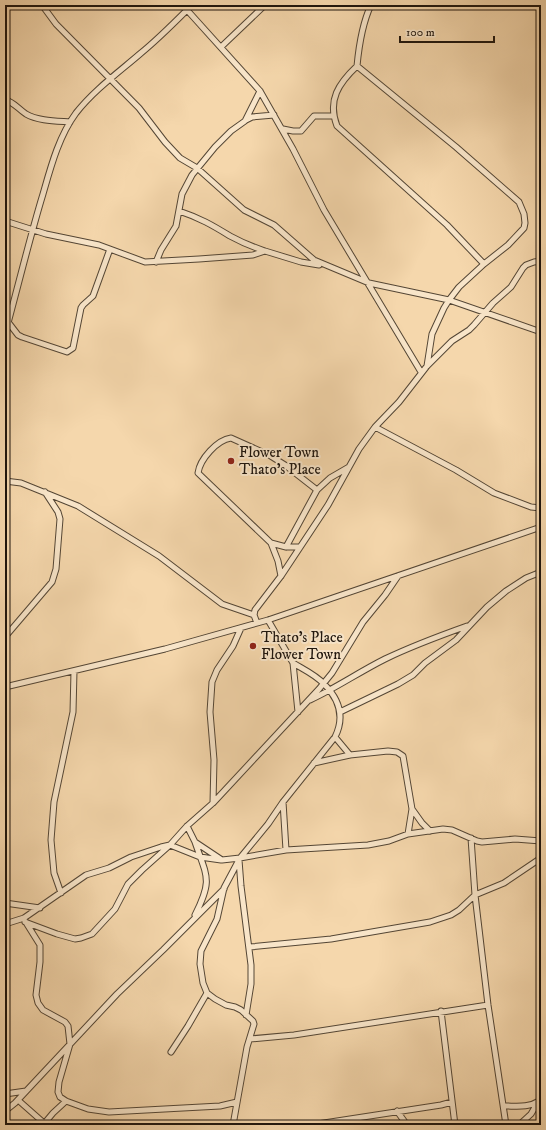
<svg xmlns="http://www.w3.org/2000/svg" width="546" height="1130" viewBox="0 0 546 1130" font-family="'IM FELL DW Pica',serif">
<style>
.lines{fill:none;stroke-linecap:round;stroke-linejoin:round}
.street-casing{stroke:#544635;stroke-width:7}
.street{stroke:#f8e5c9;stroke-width:5}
.poi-dot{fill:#8f2418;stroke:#f8e5c9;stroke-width:1.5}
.labels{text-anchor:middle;stroke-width:4;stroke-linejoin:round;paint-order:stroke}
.poi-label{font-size:15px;fill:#1e150d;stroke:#f8e5c9;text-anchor:start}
</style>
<rect width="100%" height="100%" fill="#f5d7ac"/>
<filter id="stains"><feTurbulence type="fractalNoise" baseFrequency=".005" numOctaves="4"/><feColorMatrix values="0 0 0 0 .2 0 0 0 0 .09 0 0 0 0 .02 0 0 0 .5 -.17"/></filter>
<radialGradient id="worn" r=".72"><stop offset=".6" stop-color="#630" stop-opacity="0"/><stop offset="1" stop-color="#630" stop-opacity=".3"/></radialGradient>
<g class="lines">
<g class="street-casing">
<path id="street" d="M 42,5 L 56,24 L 139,108 L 165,142 L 180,158 L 197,168 L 244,210 L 274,225 L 314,260 L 369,283 L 449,300 L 541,332
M 183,5 L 187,10
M 371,5 C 362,24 359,45 357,66 C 339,83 327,100 337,126 L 447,225 L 484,264
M 221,47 L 265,5
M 357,66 L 456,147 L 519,202 L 524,214 L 525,223 L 524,228 L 508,245 L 484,264 L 459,287 L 449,300 L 444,308 L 432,334 L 427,366
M 5,100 C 14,102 18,109 26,114 C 38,121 56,121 70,122
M 246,120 L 252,117 L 274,115
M 283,129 L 293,131 L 301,131 L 314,116 L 334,116
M 179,211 C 200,218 212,225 230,236 C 241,242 253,247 265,251
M 5,221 L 46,234 L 99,245 L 145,262 L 199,259 L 253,255 L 265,251 L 301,262 L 319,265
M 156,262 L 161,250 L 176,226 L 182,194 L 192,175 L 215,147 L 231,131 L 245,121 L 260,91
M 8,322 L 18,335 L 22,337 L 67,352 L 73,348 L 81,308 L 83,305 L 93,296 L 110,249
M 5,334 C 18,287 29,240 43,194 C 51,166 59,136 76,113 C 94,90 119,72 141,53 C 157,40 172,25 187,10 L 260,91 L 293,149 L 324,210 L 421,372
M 375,427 L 456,470 L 494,493 L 531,507 L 541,508
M 5,481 L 21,483 L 78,506 L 159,556 L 222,604 L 254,615
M 271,543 L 286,547 L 300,547
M 286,547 L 317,490 L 330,478 L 349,467
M 281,576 L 278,561 L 271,543 L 198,473 C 200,459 217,440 231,438 L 269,455 L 285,465 L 317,490
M 268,620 L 293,663 L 298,712
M 257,623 L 254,615 L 255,610 L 281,576 L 328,505 L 359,449 L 375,427 L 399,402 L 427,366 L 452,341 L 469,330 L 474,325 L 493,303 L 511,287 L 523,268 L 526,265 L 534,262 L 541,261
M 5,637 L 52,582 L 56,569 L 60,519 L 58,512 L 45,492
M 5,687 L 165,649 L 268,620 L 541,527
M 310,700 C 336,688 359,672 385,659 C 412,646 439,636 467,626
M 340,712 L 398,684 L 413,675 L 425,663 L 456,640 L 487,607 L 506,591 L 526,578 L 541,572
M 335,737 L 350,755
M 314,763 L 350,755 L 388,751 L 397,752 L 403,756 L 412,809 L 408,834
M 283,802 L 286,850
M 213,803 L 214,760 L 210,712 L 212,682 L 217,670 L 233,646 L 241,628
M 412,809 L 422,823 L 430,831
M 187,826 L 195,842 L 222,860 L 240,858 L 286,850 L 368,845 L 389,841 L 408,834 L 443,829 L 452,830 L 477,841 L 482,842 L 515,839 L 541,841
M 471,838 L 475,895 L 488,1005 L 506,1125
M 195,842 C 207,877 213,880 195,915
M 239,860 L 241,886 L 251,965 L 251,984 L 246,1015
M 61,893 L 54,873 L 51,840 L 54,802 L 73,712 L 74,671
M 5,903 L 40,908
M 25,921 L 40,945 L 40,962 L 36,995 L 38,1003 L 43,1010 L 65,1022 L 68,1026 L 70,1044 L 59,1082 L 58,1092 L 60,1097 L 66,1101 L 88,1109 L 109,1112 L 220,1106 L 237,1102
M 25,922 L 57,934 L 75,939 L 81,938 L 92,934 L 115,909 L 128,884 L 142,870 L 170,845 L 187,826 L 213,803 L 319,689 L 332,673 L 363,622 L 385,595 L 398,576
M 5,924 L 24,918 L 86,875 L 109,868 L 131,857 L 161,847 L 170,845 L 200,857 L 221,860
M 250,947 L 331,939 L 430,922 L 451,915 L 459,910 L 475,895 L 504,883 L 541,858
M 441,1011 L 455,1125
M 250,1039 L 294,1035 L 488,1005
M 171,1052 L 188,1026 L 207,993
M 5,1094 L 26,1091
M 18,1100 L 44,1123
M 504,1106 C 517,1106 528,1108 539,1101
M 5,1111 L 15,1103 L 117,994 L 163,950 L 224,889
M 397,1111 L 407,1125
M 43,1125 L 53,1113 L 66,1101
M 233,1125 L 247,1047 L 254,1024 L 253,1021 L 241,1010 L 235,1007 L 226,1005 L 215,999 L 207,993 L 203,983 L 200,964 L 201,951 L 217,919 L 224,888 L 240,858 L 268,824 L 283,802 L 335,737 C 345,717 340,700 324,684 C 316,675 303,669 293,663
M 311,1125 L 441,1105 L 452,1102
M 519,1125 L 531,1114 L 538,1102"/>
</g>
<use href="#street" class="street"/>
</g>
<g class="poi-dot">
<circle cx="231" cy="461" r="4"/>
<circle cx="253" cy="646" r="4"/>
</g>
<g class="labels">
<g class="poi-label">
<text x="239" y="457">Flower Town<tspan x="239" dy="17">Thato's Place</tspan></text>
<text x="261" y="642">Thato's Place<tspan x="261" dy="17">Flower Town</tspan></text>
</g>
</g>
<rect width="546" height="1130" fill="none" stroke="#f5d7ac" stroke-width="20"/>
<rect x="6" y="6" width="534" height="1118" fill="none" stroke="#1e150d" stroke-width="2"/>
<rect x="10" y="10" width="526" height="1110" fill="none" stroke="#1e150d"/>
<path d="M400 36v6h94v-6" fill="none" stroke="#1e150d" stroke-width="2"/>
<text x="406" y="36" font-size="12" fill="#1e150d" stroke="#f8e5c9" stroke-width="3" paint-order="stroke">100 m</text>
<rect width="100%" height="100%" filter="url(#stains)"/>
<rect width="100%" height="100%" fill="url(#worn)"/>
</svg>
